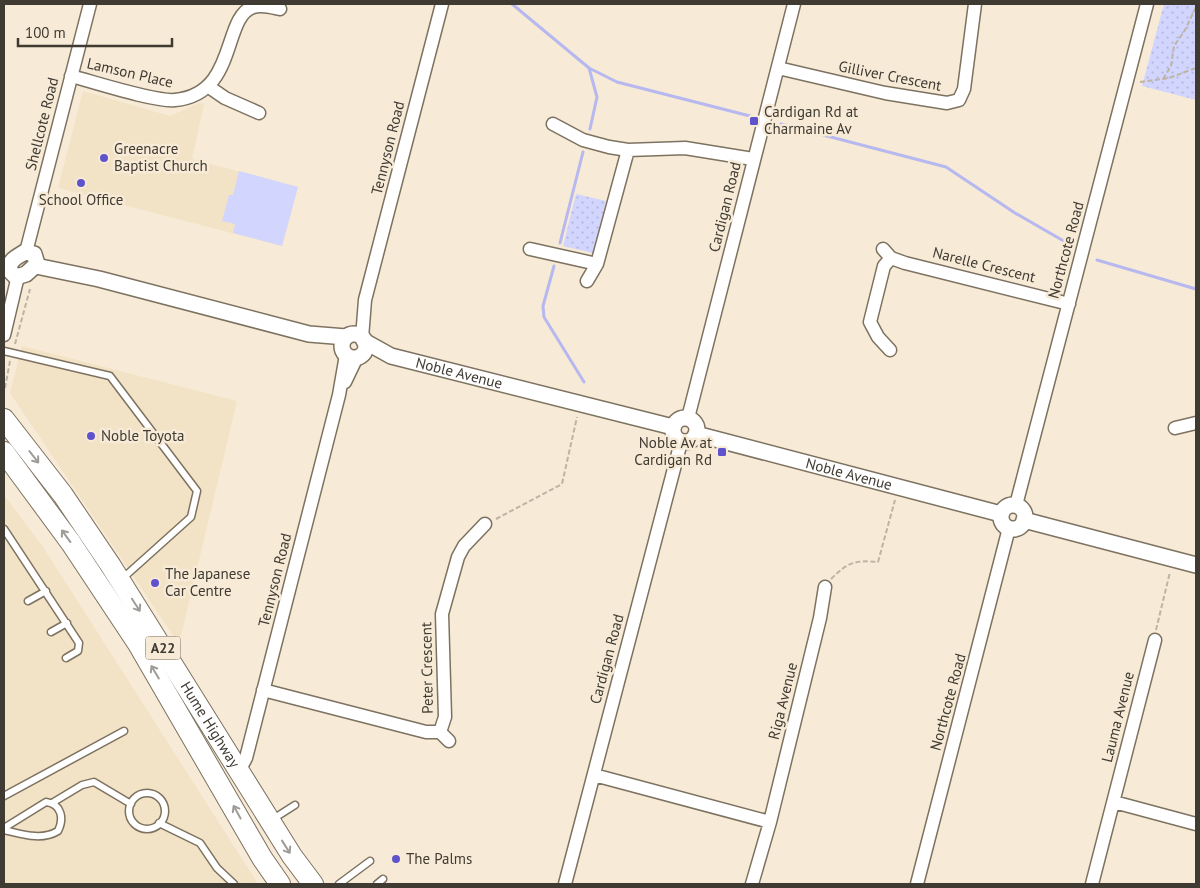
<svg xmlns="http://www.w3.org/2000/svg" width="1200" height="888" viewBox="0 0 1200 888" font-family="'PT Sans',sans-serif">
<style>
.built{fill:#f2e2c6}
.green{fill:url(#green-dots)}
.pitch{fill:#d2d5fe}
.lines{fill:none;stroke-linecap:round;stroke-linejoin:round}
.stream{stroke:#b6b8ef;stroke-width:3}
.service-casing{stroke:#7d7260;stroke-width:9}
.minor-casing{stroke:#7d7260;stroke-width:15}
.tertiary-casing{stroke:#7d7260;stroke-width:18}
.trunk-casing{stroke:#7d7260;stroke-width:22}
.path{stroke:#beb4a3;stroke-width:2;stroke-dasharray:5 2.5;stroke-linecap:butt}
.service{stroke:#fff;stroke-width:6}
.minor{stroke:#fff;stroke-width:12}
.tertiary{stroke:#fff;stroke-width:15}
.trunk{stroke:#fff;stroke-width:20}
.oneway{stroke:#9f9c98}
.poi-dot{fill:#5f53cc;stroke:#f7ead6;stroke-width:2}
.labels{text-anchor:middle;stroke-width:5;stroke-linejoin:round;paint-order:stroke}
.shield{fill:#f7ead6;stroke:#766f63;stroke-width:1}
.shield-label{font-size:14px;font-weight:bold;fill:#3f3a32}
.street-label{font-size:15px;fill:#3f3a32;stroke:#f7ead6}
.poi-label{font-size:15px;fill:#3f3a32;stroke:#f7ead6;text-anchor:start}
</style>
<defs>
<pattern id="green-dots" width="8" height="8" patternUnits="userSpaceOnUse" patternTransform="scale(1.25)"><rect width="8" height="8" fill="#d2d5fe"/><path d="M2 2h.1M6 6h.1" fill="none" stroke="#b5b8da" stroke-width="1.8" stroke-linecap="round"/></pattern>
</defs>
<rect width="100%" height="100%" fill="#f7ead6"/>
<path class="built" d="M 83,91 L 170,116 L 199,103 L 204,104 L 192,159 L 298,187 L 282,246 L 58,188 Z
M 22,346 L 237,401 L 179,644 L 10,393 Z
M 4,495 L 43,547 L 258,884 L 4,884 Z"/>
<path class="green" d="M 1164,4 L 1196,4 L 1196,100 L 1142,86 Z
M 576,194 L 606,201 L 593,253 L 563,246 Z"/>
<path class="pitch" d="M 239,171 L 298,187 L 282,246 L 233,233 L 235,224 L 222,221 L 229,195 L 233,195 Z"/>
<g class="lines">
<path class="stream" d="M 512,4 L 589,68 L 617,82 L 750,116
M 589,68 L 597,97 L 590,129
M 781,124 L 946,167 L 1015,213 L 1069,244
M 560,243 L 583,152
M 1097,260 L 1196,289
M 554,266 L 543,306 L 544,317 L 584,382"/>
<g class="service-casing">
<path id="service" d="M 4,351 L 110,376 L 197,491 L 191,517 L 123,578
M 4,529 L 79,643 L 78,651 L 66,658
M 28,601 L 46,591
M 51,632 L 67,623
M129 811a18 18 0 1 1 36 0a18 18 0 1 1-36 0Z
M 4,796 L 124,731
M 52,803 L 82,785 L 94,782 L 131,804
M 273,819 L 295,805
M 159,823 L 200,843 L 217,868 L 234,884
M 4,828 L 46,802 C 62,804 64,819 58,831 C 41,841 22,834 4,830
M 339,884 L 370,861
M 377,884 L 383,879"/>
</g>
<g class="minor-casing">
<path id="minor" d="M 778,68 L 885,93 L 947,103 L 959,100 L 964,89 L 975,4
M 71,76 C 94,82 155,102 175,100 C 238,94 222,17 253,7 C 262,4 271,7 280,9
M 209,87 L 225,98 L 259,113
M 553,124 L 583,140 L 609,147 L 628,150 L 685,148 L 753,159
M 530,249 L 597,264
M 883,249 L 891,258 L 905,263 L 1069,304
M 26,252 L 90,4
M 587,281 L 597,264 L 628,150
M 4,335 L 18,276
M 362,338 L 365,300 L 442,4
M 890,350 L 878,337 L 870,322 L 884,266 L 891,258
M 345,382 L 357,357
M 688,418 L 794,4
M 1175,428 L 1196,423
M 1016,505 L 1147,4
M 263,690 L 426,732 L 440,732 L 449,741
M 440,732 L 445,717 L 442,614 L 458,557 L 464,546 L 485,524
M 239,771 L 246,758 L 339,395 L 346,355
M 594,775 L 770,822
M 1114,802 L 1196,824
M 565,884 L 681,442
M 752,884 L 770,822 L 820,618 L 825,587
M 917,884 L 1009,528
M 1092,884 L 1155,640"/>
</g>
<g class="tertiary-casing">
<g id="tertiary">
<path d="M 25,252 L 34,254 L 37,264 L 26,274 L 16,277 L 9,270 C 9,260 17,257 25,252 Z"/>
<path d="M 36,266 L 99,279 L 309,334 L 346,337"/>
<circle cx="354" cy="346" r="12"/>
<path id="s1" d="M 364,341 L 391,356 L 673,427"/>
<circle cx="685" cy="430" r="12"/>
<path id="s2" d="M 696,434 L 1001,514"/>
<circle cx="1013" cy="517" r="12"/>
<path d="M 1024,520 L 1196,565"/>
</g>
</g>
<g class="trunk-casing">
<g id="trunk">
<path id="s3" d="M 4,419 L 63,495 L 111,566 L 292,856 L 313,884"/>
<path d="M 4,452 L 71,543 L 138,644 L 262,858 L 280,884"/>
</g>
</g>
<path class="path" d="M 1163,79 L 1171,66 L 1174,46 L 1185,30 L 1196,7
M 1140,82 L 1169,78 L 1196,68
M 15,344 L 30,289
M 5,388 L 10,361
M 496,519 L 562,484 L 577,417
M 831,579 C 848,562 855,560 878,562 L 895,500
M 1156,630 L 1170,572"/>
<use href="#service" class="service"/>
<use href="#minor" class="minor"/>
<use href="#tertiary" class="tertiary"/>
<use href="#trunk" class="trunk"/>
</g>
<defs><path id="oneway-shaft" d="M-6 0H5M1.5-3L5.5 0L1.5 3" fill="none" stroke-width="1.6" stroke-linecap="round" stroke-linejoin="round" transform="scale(1.25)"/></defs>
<g class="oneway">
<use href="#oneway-shaft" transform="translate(34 457) rotate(52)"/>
<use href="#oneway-shaft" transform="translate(66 536) rotate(-126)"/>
<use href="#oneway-shaft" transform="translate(136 605) rotate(57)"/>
<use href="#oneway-shaft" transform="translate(155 672) rotate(-121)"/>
<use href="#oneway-shaft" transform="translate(237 812) rotate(-119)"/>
<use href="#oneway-shaft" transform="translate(286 847) rotate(58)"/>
</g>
<g class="poi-dot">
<rect x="749" y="116" width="10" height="10" rx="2.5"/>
<circle cx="104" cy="158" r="5"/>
<circle cx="81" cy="183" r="5"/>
<circle cx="91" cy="436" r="5"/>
<rect x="717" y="447" width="10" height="10" rx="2.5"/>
<circle cx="155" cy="583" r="5"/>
<circle cx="396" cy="859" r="5"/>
</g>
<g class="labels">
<rect class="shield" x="145.5" y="636.5" width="35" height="23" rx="4"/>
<g class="shield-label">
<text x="163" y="653">A22</text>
</g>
<g class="street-label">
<text transform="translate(130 73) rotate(13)" y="5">Lamson Place</text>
<text transform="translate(890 76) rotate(11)" y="5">Gilliver Crescent</text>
<text transform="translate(42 124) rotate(-76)" y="5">Shellcote Road</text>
<text transform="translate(388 148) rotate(-76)" y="5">Tennyson Road</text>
<text transform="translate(725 207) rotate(-76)" y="5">Cardigan Road</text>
<text transform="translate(1066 250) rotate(-75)" y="5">Northcote Road</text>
<text transform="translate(984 265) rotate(14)" y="5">Narelle Crescent</text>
<text dy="5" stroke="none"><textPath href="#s1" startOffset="101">Noble Avenue</textPath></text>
<text dy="5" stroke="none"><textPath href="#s2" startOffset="158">Noble Avenue</textPath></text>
<text transform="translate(275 580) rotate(-76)" y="5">Tennyson Road</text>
<text transform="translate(607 659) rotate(-75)" y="5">Cardigan Road</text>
<text transform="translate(427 668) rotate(-91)" y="5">Peter Crescent</text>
<text transform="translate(783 701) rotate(-76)" y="5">Riga Avenue</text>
<text transform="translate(948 702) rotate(-75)" y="5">Northcote Road</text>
<text transform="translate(1118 717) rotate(-76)" y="5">Lauma Avenue</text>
<text dy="5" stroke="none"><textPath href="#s3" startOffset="369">Hume Highway</textPath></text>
</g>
<g class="poi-label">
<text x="764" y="117">Cardigan Rd at<tspan x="764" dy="17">Charmaine Av</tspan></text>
<text x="114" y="154">Greenacre<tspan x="114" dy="17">Baptist Church</tspan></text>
<text x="81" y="205" text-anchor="middle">School Office</text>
<text x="101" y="441">Noble Toyota</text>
<text x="712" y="448" text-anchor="end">Noble Av at<tspan x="712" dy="17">Cardigan Rd</tspan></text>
<text x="165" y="579">The Japanese<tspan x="165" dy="17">Car Centre</tspan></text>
<text x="406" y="864">The Palms</text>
</g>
</g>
<rect width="1200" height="888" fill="none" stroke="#3f3a32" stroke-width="10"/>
<path d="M18 38v8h154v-8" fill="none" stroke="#3f3a32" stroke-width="2.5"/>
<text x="25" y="38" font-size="15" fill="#3f3a32" stroke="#f7ead6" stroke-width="4" paint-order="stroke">100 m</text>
</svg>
